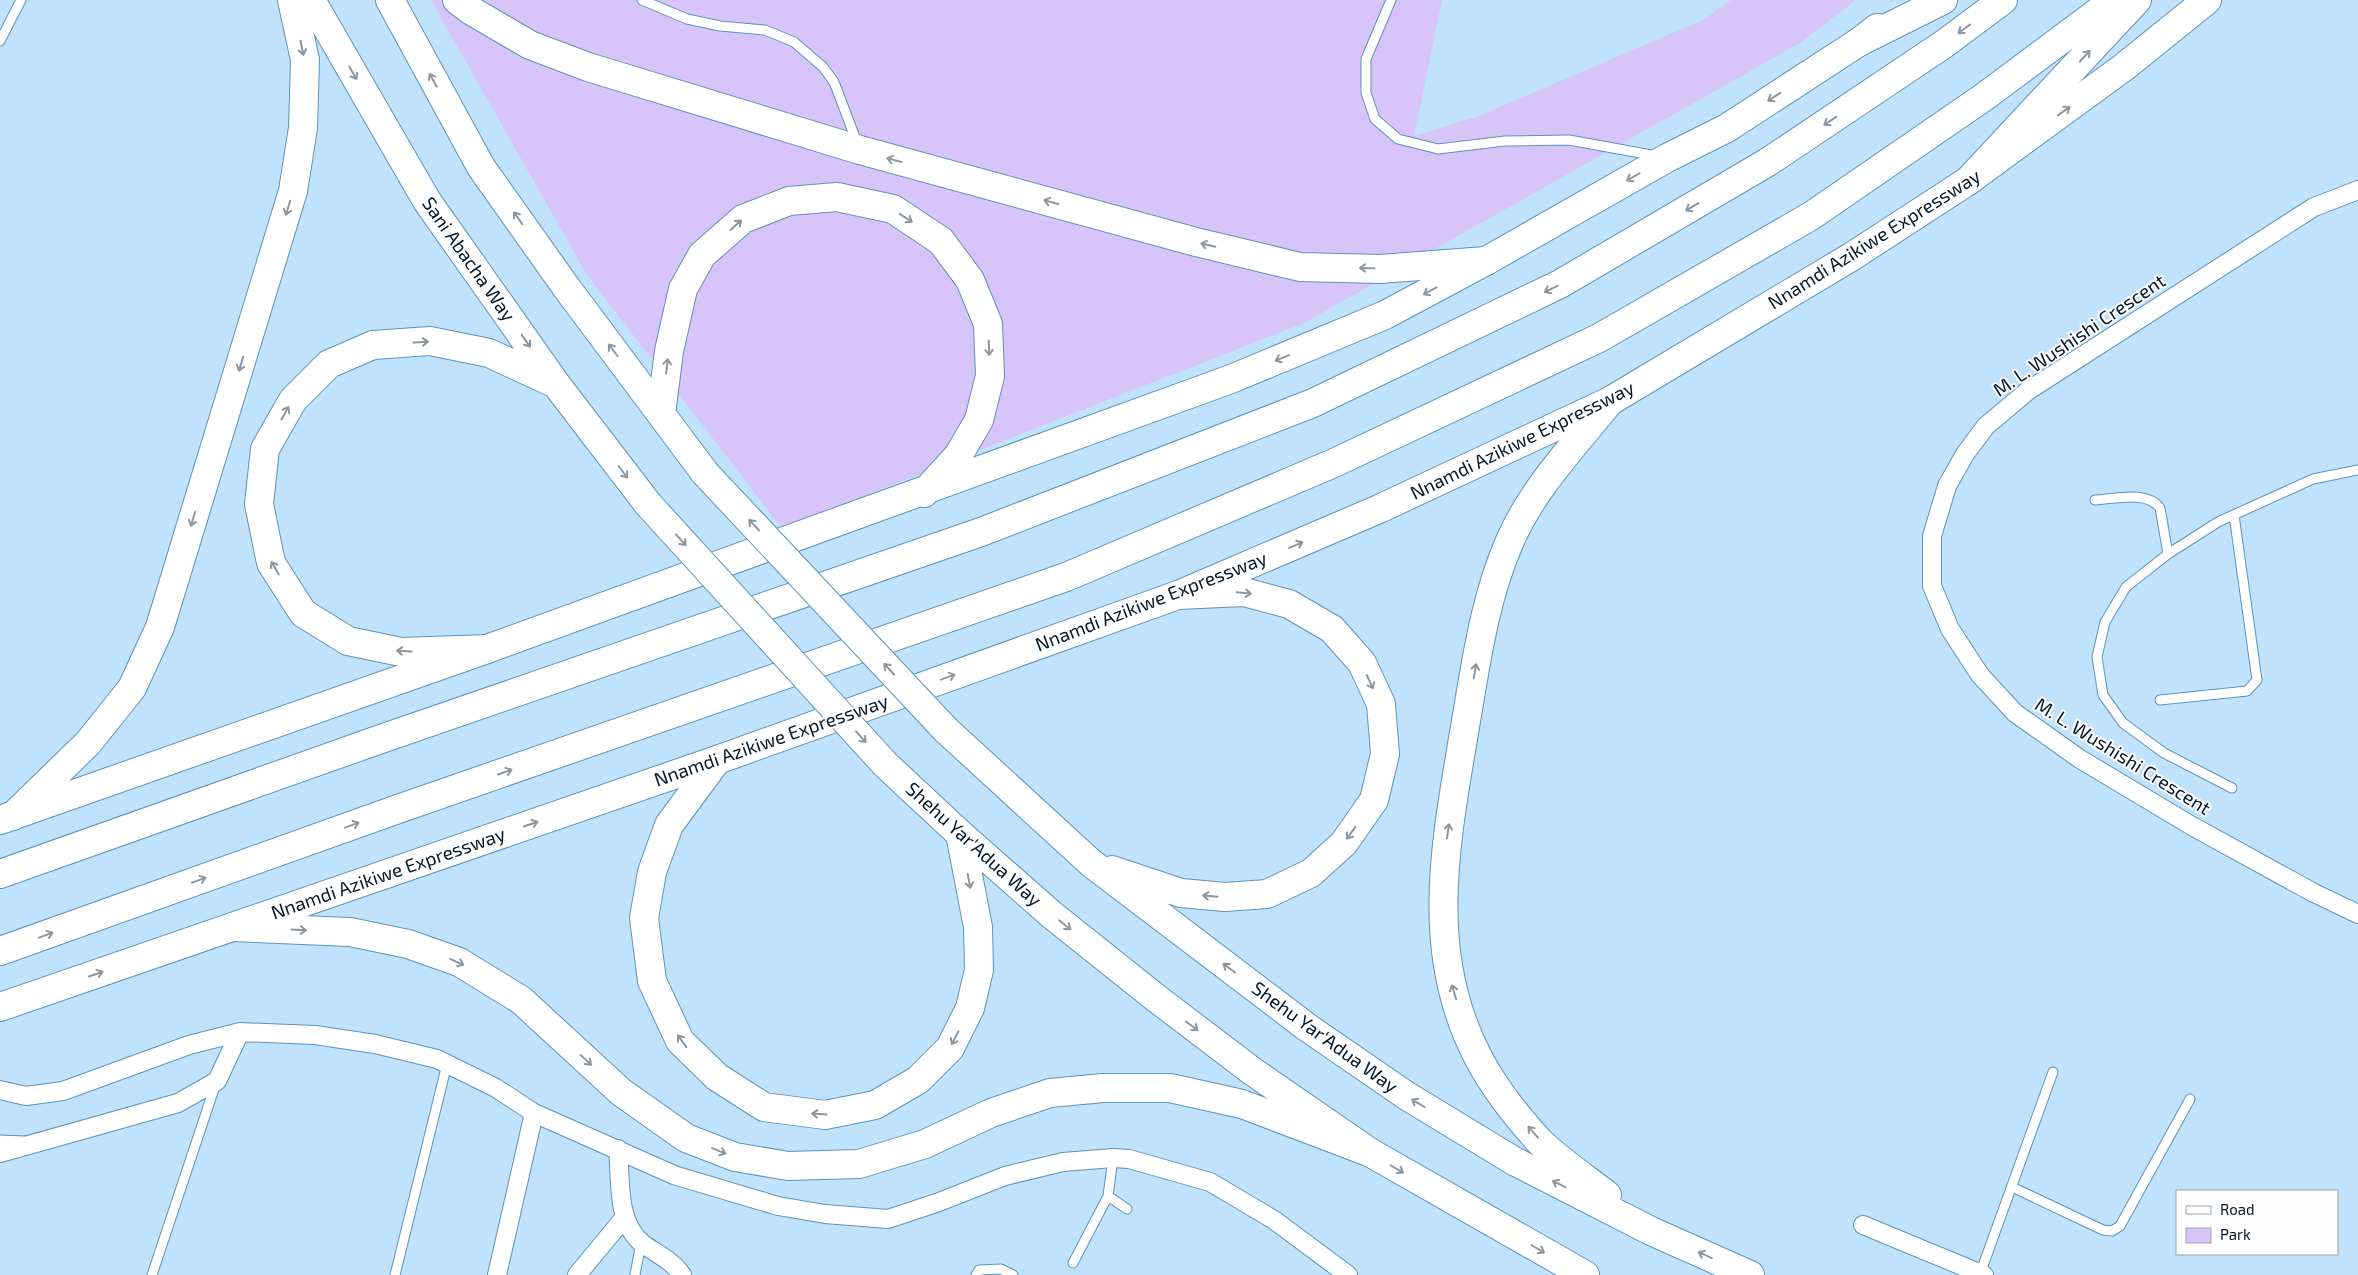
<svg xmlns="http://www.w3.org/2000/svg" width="2358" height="1275" viewBox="0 0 2358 1275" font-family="'Exo 2',sans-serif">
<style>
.green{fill:#d7c4f9}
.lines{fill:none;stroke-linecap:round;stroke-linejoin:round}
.service-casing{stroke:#5d93ba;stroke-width:11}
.minor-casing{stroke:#5d93ba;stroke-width:20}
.trunk-casing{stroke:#5d93ba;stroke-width:30}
.motorway-casing{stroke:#5d93ba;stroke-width:30}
.service{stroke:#fff;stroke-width:9}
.minor{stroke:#fff;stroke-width:18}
.trunk{stroke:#fff;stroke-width:28}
.motorway{stroke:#fff;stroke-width:28}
.motorway-bridge-casing{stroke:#5d93ba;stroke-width:30;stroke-linecap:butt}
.motorway-bridge{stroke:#fff;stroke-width:28}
.oneway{stroke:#8d969d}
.labels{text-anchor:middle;stroke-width:4;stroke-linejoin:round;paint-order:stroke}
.street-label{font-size:19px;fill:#021625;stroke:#fefefe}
</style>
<rect width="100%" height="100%" fill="#c1e2fc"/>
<path class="green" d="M 431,0 L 1442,0 L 1414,136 L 1479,116 L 1703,20 L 1731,0 L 1856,0 L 1800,43 L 1304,323 L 782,528 L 587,275 Z"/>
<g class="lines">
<g class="service-casing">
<path id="service" d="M 642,0 L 687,19 L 720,26 L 765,30 L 794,42 L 823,67 L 834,82 L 858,145
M 1391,0 L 1366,59 L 1366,93 L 1375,119 L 1398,139 L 1438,149 L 1505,141 L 1569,140 L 1657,156
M 0,41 L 21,0
M 2095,500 C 2115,499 2147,490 2160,508 L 2168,554
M 2160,700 L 2247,691 L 2257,680 L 2234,515
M 2232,788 L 2164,753 L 2123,723 L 2103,695 L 2097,657 L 2105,622 L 2126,587 L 2168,554 L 2218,522 L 2313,479 L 2358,470
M 0,1140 L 24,1141
M 2012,1187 L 2103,1230 L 2112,1231 L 2120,1226 L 2190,1099
M 1108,1196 L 1127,1209
M 1073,1263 L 1108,1196 L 1113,1158
M 1980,1274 L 2053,1072
M 152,1275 L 216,1083
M 395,1275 L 447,1064
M 635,1275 L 641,1242
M 976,1275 L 979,1270 L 1001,1269 L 1013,1275"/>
</g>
<g class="minor-casing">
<path id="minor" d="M 2358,190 L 2314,207 L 2029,390 L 1986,426 L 1965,454 L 1947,486 L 1932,536 L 1932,586 L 1950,629 L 1980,675 L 2015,713 L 2080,759 L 2192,826 L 2314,893 L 2358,914
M 0,1090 L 26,1096 L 63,1091 L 189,1045 L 240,1032 L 315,1035 L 375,1044 L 437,1059 L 496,1088 L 534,1113 L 674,1175 L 778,1206 L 825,1214 L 888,1219 L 939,1202 L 1005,1176 L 1063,1162 L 1113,1158 L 1129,1159 L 1210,1182 L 1274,1220 L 1348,1275
M 618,1149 C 621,1180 616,1223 643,1244 C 657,1254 673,1261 682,1275
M 0,1153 L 178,1103 L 217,1081 L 240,1032
M 1863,1225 L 1984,1275
M 497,1275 L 534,1113
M 577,1275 L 624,1218"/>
</g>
<g class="trunk-casing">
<path id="trunk" d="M 0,820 L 487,649 L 1231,379 L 1385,315 L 1486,261 L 1667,158 L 1727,128 L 1859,42 L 1877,28
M 0,1007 L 717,760 L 1178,595 L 1379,509 L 1610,401 L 1851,257 L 1968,181 L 2124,67 L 2207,0"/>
</g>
<g class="motorway-casing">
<path id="motorway" d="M 311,0 L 427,201 L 556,384 L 648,504
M 390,0 L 481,167 L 566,287 L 705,473
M 457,0 L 470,10 L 530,45 L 588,67 L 860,150 L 1196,242 L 1300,267 L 1380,269 L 1486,261
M 1859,42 L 1943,0
M 1968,181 L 2137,0
M 661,414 L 669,351 L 683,289 L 702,255 L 743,219 L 789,201 L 837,197 L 893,209 L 941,241 L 970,280 L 988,324 L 990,376 L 979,420 L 958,456 L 924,493
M 487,649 L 401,652 L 348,641 L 303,613 L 271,563 L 259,504 L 265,449 L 293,400 L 329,364 L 373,345 L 430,341 L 489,353 L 556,384
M 946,730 L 1091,863 L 1308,1028 L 1407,1096 L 1514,1161 L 1651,1231 L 1750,1275
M 717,760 L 669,825 L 652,872 L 644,918 L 652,981 L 680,1041 L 717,1077 L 764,1107 L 825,1115 L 875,1105 L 918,1080 L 950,1048 L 970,1008 L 979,970 L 978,927 L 960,834
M 885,764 L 960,834 L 1052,915 L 1156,998 L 1252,1071 L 1371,1153 L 1585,1275
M 13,816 L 88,743 L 132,688 L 160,627 L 293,191 L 303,128 L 305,60 L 292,0
M 1112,870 L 1181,893 L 1225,897 L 1267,894 L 1311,873 L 1344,843 L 1374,800 L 1385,754 L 1381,704 L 1362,663 L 1332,629 L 1289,604 L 1244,592 L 1178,595
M 0,874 L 378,740 L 981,532 L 1313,403 L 1560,284 L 1768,162 L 1944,44 L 2003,0
M 233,927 L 350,932 L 408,944 L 459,962 L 521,1000 L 621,1092 L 686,1138 L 735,1157 L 788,1166 L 859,1164 L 925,1144 L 991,1113 L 1050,1093 L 1103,1088 L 1170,1088 L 1242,1104 L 1371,1153
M 0,951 L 398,809 L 1066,577 L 1334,463 L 1599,338 L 1811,216 L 1984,97 L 2114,0
M 1607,1195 C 1585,1178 1560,1161 1540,1142 C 1517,1117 1495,1089 1479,1059 C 1421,950 1447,836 1466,721 C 1476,662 1485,598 1509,543 C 1532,489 1574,446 1610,401"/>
</g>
<use href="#service" class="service"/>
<use href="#minor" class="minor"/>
<use href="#trunk" class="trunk"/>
<use href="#motorway" class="motorway"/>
<g class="motorway-bridge-casing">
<path id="motorway-bridge" d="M 705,473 L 946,730
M 648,504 L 885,764"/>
</g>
<use href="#motorway-bridge" class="motorway-bridge"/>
</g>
<defs><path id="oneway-shaft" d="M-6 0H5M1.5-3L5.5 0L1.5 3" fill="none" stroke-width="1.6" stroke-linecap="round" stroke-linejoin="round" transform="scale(1.25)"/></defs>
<g class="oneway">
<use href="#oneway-shaft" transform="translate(1964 29) rotate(143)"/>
<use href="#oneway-shaft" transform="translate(302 48) rotate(78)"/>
<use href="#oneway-shaft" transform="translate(2085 56) rotate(-47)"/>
<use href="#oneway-shaft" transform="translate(353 73) rotate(60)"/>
<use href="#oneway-shaft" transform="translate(433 80) rotate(-119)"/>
<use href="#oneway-shaft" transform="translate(1774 97) rotate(147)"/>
<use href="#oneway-shaft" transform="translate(2064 111) rotate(-36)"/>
<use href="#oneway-shaft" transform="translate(1830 121) rotate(146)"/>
<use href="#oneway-shaft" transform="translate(894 160) rotate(-165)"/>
<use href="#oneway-shaft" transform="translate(1633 177) rotate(150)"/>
<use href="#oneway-shaft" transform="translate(1051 202) rotate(-165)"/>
<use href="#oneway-shaft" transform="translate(1692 207) rotate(149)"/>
<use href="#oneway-shaft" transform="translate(288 208) rotate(107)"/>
<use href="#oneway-shaft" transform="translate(518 218) rotate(-125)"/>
<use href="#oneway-shaft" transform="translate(906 218) rotate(33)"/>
<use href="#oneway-shaft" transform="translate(736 225) rotate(-42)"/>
<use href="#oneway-shaft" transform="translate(1208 245) rotate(-167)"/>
<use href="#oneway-shaft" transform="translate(1367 268) rotate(-179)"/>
<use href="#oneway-shaft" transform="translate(1551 289) rotate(154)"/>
<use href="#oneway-shaft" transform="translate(1430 291) rotate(152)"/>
<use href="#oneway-shaft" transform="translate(526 341) rotate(55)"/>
<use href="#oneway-shaft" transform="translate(421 342) rotate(-3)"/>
<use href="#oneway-shaft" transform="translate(989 348) rotate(88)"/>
<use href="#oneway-shaft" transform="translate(613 350) rotate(-127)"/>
<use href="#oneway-shaft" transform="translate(1282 358) rotate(157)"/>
<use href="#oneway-shaft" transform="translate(241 364) rotate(107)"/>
<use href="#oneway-shaft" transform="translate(667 366) rotate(-83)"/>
<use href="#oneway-shaft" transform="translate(285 413) rotate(-61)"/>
<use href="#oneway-shaft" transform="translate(623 472) rotate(53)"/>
<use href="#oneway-shaft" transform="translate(193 519) rotate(107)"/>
<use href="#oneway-shaft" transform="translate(754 525) rotate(-133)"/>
<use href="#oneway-shaft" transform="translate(681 540) rotate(48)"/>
<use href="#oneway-shaft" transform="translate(1296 545) rotate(-23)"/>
<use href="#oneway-shaft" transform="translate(275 568) rotate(-120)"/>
<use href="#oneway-shaft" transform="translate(1244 593) rotate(5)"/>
<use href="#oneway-shaft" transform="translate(404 651) rotate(-177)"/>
<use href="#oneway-shaft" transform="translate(889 669) rotate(-133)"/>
<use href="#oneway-shaft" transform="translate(1475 671) rotate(-81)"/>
<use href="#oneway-shaft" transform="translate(948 677) rotate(-20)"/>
<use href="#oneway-shaft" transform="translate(1370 682) rotate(65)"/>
<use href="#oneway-shaft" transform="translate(861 737) rotate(48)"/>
<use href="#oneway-shaft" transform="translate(505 772) rotate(-19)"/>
<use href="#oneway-shaft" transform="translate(531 824) rotate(-19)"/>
<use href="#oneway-shaft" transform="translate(352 825) rotate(-20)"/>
<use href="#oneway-shaft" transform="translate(1448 831) rotate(-82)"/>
<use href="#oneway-shaft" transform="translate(1351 833) rotate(125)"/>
<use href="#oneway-shaft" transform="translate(199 880) rotate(-20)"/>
<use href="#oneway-shaft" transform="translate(969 881) rotate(79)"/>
<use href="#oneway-shaft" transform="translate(1210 896) rotate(-175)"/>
<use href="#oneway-shaft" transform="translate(1065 925) rotate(39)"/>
<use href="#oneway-shaft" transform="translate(299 930) rotate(3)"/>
<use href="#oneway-shaft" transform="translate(46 935) rotate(-20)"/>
<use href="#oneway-shaft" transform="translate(457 962) rotate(24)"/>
<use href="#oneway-shaft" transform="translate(1229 968) rotate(-143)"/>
<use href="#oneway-shaft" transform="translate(96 974) rotate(-19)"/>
<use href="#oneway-shaft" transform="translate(1454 992) rotate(-107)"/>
<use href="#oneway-shaft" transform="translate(1192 1026) rotate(37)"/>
<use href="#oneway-shaft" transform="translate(955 1038) rotate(117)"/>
<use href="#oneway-shaft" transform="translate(682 1041) rotate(-126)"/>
<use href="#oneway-shaft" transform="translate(586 1060) rotate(43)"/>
<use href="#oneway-shaft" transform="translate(1418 1103) rotate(-149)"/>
<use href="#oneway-shaft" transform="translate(819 1114) rotate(-176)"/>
<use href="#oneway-shaft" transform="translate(1533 1132) rotate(-131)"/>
<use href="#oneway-shaft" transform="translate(719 1151) rotate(22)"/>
<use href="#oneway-shaft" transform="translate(1397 1169) rotate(30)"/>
<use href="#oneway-shaft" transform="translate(1559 1184) rotate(-153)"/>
<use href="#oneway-shaft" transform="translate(1538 1249) rotate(30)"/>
<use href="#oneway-shaft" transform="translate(1705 1255) rotate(-156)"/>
</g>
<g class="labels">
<g class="street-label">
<text transform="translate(1874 239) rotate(-32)" y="7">Nnamdi Azikiwe Expressway</text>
<text transform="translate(469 259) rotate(55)" y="7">Sani Abacha Way</text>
<text transform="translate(2079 335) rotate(-34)" y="7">M. L. Wushishi Crescent</text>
<text transform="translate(1522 440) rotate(-26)" y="7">Nnamdi Azikiwe Expressway</text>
<text transform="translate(1151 601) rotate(-21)" y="7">Nnamdi Azikiwe Expressway</text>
<text transform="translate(771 740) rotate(-19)" y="7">Nnamdi Azikiwe Expressway</text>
<text transform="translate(2123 756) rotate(32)" y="7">M. L. Wushishi Crescent</text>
<text transform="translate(974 844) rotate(42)" y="7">Shehu Yar'Adua Way</text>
<text transform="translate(388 873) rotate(-19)" y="7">Nnamdi Azikiwe Expressway</text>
<text transform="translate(1325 1037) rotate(36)" y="7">Shehu Yar'Adua Way</text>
</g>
</g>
<rect x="2176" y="1190" width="162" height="65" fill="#fefefe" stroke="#99a1a7"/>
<rect x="2186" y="1206" width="25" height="8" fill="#ffffff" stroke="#99a1a7"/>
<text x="2220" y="1215" font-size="15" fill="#021625">Road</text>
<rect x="2186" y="1228" width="25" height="15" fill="#d7c4f9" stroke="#99a1a7"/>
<text x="2220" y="1240" font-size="15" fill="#021625">Park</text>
</svg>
